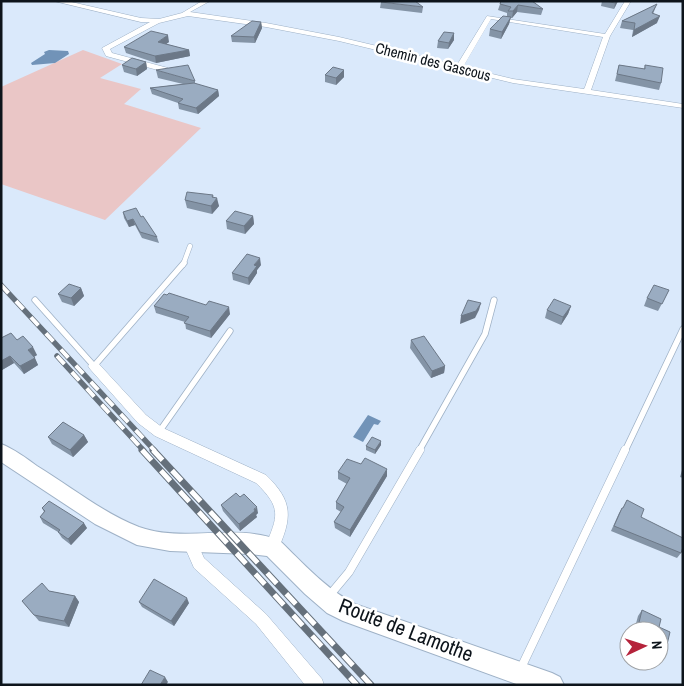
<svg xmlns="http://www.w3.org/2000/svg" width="684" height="686" viewBox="0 0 684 686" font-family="'Archivo Narrow',sans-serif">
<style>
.green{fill:#eac6c6}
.water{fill:#7193b8}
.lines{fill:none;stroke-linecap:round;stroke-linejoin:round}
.lane-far2-casing{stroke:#9eb1c6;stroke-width:5.5}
.lane-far1-casing{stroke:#9eb1c6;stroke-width:7}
.lane-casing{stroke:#9eb1c6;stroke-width:9}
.street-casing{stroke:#9eb1c6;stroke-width:1}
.secondary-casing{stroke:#9eb1c6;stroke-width:2}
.lane-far2{stroke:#fff;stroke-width:4.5}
.lane-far1{stroke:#fff;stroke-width:5.5}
.lane{stroke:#fff;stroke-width:8}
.street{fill:#fff;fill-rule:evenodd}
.secondary{fill:#fff;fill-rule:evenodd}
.rail-far1-casing{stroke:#65707b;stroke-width:5.5}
.rail-casing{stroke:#65707b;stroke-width:7}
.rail-far1{stroke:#fff;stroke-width:4;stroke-dasharray:11;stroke-linecap:butt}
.rail{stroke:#fff;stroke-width:5;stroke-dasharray:14;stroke-linecap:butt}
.wall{fill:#8494a6}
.shaded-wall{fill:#6c7887}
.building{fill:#9aacc1;stroke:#6c7887}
.labels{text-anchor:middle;stroke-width:5;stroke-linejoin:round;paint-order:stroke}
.far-street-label{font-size:15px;fill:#0d141b;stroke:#fff}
.near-street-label{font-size:21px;fill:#0d141b;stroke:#fff}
</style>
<rect width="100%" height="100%" fill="#dae9fb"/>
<path class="green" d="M 83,50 L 122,64 L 100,78 L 141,89 L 124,104 L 201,128 L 105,220 L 1,184 L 1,87 Z"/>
<path class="water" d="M 49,50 L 68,51 L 69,54 L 55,63 L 32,65 L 31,63 L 45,54 L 44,52 Z
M 368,415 L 381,421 L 378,425 L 374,424 L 363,442 L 353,437 Z"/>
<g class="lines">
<g class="lane-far2-casing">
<path id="lane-far2" d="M 183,265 L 190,246"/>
</g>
<g class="lane-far1-casing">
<path id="lane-far1" d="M 35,300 L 94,366 L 184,263
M 159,432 L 230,331
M 419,451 L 485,334 L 494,300
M 625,451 L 683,329"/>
</g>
<g class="lane-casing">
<path id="lane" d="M 329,596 L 349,572 L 420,450
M 520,670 L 625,450"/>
</g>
<g class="street-casing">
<path id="street" d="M 54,1 L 67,1 L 141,18 L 159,19 L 182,13 L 202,1 L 210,1 L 190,12 L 266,23 L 339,37 L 457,65 L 487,16 L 605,34 L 625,1 L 631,1 L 610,36 L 591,90 L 683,104 L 683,108 L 513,83 L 339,41 L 266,27 L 188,16 L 159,23 L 110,49 L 112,53 L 168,68 L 168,72 L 165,72 L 106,56 L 102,48 L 150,22 L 141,22 ZM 491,19 L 603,37 L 585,87 L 584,89 L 513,79 L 463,67 Z
M 94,362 L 98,363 L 146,415 L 163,428 L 266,475 C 294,502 292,518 277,552 L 272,554 L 267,552 L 265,547 C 278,516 282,508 256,483 L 155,436 L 138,423 L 90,369 L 88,366 L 90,363 Z
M 190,536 L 195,538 L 204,558 L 266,614 L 322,679 L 324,685 L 305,685 L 256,624 L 194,568 L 183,543 L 185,538 Z"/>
</g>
<g class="secondary-casing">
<path id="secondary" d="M 1,444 C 14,449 26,458 37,466 C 70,486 103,513 139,527 C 183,543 235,523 279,540 C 303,563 326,589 355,604 L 552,673 L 560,677 L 564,685 L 519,685 L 343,621 L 327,613 L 305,594 L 267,556 L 250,554 L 170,551 L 137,545 L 95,524 L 1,462 Z"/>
</g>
<use href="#lane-far2" class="lane-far2"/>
<use href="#lane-far1" class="lane-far1"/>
<use href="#lane" class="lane"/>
<use href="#street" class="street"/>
<use href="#secondary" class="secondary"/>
<g class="rail-far1-casing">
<path id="rail-far1" d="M 1,285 L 155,451
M 57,356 L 144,451"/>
</g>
<g class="rail-casing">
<path id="rail" d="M 142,450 L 357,685
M 153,450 L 371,685"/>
</g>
<use href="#rail-far1" class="rail-far1"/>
<use href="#rail" class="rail"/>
</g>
<path class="wall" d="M 501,1 L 543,9 L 541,15 L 517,12 L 512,18 L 510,18 L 509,24 L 501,39 L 489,36 L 490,29 L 507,16 L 507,13 L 498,10 Z
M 602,1 L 618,1 L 614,9 L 601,6 Z
M 381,2 L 423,7 L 422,13 L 380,8 Z
M 657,4 L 653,14 L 657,23 L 632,37 L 633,30 L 620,28 L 622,21 Z
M 261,22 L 262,28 L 255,43 L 232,42 L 231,36 Z
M 454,33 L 454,40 L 448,49 L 437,48 L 438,41 Z
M 169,42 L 166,44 L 189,50 L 190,56 L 156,63 L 126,53 L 124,47 Z
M 146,62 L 147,69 L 137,76 L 124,72 L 122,65 Z
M 619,65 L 644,69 L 645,65 L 661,83 L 659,90 L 615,81 Z
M 156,70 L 195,81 L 195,84 L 218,90 L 219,96 L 198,114 L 179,109 L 178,103 L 152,94 L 150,88 L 183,84 L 158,78 Z
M 325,75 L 344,77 L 336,85 L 325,82 Z
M 214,197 L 219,206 L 212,214 L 187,208 L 185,200 Z
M 123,212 L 141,217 L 157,237 L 159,243 L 142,238 L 135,225 L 129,227 L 124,218 Z
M 253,216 L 254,224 L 245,234 L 227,229 L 226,221 Z
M 261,265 L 257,270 L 257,273 L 249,285 L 233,280 L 232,273 Z
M 81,288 L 84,296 L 74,306 L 62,302 L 58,294 Z
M 669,290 L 658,311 L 644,306 L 647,298 Z
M 154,306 L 230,314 L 211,338 L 186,329 L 185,322 L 156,313 Z
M 571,306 L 568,314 L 561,325 L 545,318 L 547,310 Z
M 1,338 L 17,340 L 37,355 L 34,357 L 38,365 L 24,374 L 14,363 L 2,370 Z
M 411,340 L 445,366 L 444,373 L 431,378 L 410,348 Z
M 84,435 L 88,442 L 73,457 L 52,444 L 48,437 Z
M 381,445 L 375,454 L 366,450 L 366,446 Z
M 683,467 L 683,478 L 680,477 Z
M 338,472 L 387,476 L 350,537 L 335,528 L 334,522 L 341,512 L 336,509 L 336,502 L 347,484 L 338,479 Z
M 240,497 L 258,513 L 256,515 L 257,517 L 240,531 L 223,511 L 221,505 Z
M 627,500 L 641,517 L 681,553 L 677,558 L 611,531 L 619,513 L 622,508 L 623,508 Z
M 42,508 L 87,528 L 71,545 L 62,538 L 58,532 L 43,523 L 40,517 L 44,512 Z
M 49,591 L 75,596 L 79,602 L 69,627 L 39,621 L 22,601 Z
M 139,602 L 189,603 L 174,626 L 142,607 Z
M 642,610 L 659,627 L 665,653 L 660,658 L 659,657 L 659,631 L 634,631 L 638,616 Z"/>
<path class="shaded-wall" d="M 616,1 L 618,1 L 614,9 L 615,3 Z
M 518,5 L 517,12 L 512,18 L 513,11 Z
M 660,16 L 657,23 L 632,37 L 634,30 Z
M 511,17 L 509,24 L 501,39 L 502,32 Z
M 261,22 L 262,28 L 255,43 L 254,37 Z
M 454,33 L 454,40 L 448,49 L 449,43 Z
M 168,35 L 169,42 L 159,49 L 158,42 Z
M 189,50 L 190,56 L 156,63 L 155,56 Z
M 146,62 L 147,69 L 137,76 L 136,69 Z
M 344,70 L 344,77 L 336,85 L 336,78 Z
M 218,90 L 219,96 L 198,114 L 196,108 Z
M 213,195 L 214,202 L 217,198 L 219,206 L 212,214 L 211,206 L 212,197 Z
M 253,216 L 254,224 L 245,234 L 244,226 Z
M 133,219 L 135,225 L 129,227 L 127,221 Z
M 260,258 L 261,265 L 257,270 L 257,273 L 249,285 L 248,278 L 254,265 Z
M 81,288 L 84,296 L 74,306 L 71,298 Z
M 481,303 L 479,310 L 475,318 L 460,324 L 461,316 Z
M 571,306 L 568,314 L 561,325 L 563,317 Z
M 229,307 L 230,314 L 211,338 L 210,331 Z
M 33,347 L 37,355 L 32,358 L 28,350 Z
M 10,356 L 14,363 L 2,370 L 1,361 Z
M 35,358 L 38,365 L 24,374 L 20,366 Z
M 445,366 L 444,373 L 431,378 L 432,371 Z
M 84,435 L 88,442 L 73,457 L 70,450 Z
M 381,441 L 381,445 L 375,454 L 375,450 Z
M 387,469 L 387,476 L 350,537 L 350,530 Z
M 257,507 L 258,513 L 256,515 L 257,517 L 240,531 L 239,524 Z
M 84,523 L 87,528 L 71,545 L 68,539 Z
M 75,596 L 79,602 L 69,627 L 64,621 Z
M 187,598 L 189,603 L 174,626 L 171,621 Z
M 165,677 L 168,682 L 166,685 L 160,685 Z"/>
<path class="building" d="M 382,1 L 415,1 L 423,7 L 381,2 Z
M 501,1 L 532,1 L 543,9 L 518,5 L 513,11 L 508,11 L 511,7 L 500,4 Z
M 606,1 L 616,1 L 615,3 Z
M 657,4 L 652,13 L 660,16 L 634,30 L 635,23 L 622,21 Z
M 503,16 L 511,17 L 502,32 L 490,29 Z
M 252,21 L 261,22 L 254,37 L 231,36 Z
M 151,31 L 168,35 L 158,42 L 189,50 L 155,56 L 124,47 Z
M 444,32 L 454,33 L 449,43 L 438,41 Z
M 132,58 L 146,62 L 136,69 L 122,65 Z
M 188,65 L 195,81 L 156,70 Z
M 619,65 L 645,69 L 645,65 L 663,68 L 661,83 L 617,74 Z
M 333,67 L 344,70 L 336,78 L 325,75 Z
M 194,83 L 218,90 L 196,108 L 178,103 L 183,99 L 150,88 Z
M 187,192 L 213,195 L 212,197 L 217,198 L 211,206 L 185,200 Z
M 136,208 L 141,217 L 143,216 L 157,237 L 140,232 L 133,219 L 127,221 L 123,212 Z
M 235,211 L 253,216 L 244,226 L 226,221 Z
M 247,254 L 260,258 L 254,265 L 257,266 L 248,278 L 232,273 Z
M 69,284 L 81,288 L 71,298 L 58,294 Z
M 654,285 L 669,290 L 662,304 L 647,298 Z
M 169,293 L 206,305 L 209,301 L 229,307 L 210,331 L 184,323 L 189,317 L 154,306 L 164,294 L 167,295 Z
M 554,299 L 571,306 L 563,317 L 547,310 Z
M 468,300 L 481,303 L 476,311 L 461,316 Z
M 11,333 L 17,340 L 23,336 L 33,347 L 28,350 L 35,358 L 20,366 L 10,356 L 1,361 L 1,338 Z
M 424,336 L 445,366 L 432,371 L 411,340 Z
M 63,422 L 84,435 L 70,450 L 48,437 Z
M 372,437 L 381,441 L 375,450 L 366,446 Z
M 365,458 L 387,469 L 350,530 L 334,522 L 344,507 L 336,502 L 350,478 L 338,472 L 347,459 L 361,464 Z
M 236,493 L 240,497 L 244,494 L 257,507 L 254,509 L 255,511 L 239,524 L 221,505 Z
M 627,500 L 644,509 L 641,517 L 683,538 L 683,547 L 681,553 L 614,526 L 622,508 L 623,508 Z
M 49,501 L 84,523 L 68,539 L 58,532 L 60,530 L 40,517 L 45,511 L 42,508 Z
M 154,579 L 187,598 L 171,621 L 139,602 Z
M 42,583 L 49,591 L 75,596 L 64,621 L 34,615 L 22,601 Z
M 642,610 L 661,619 L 659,627 L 670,632 L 665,653 L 659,650 L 659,631 L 637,631 Z
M 150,670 L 165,677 L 160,685 L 141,685 Z"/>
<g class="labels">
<g class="far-street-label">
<text transform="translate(433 62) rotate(14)" y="5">Chemin des Gascous</text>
</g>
<g class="near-street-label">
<text transform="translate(406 630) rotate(21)" y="7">Route de Lamothe</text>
</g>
</g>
<rect width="684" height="686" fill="none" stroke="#0d141b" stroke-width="5"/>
<g transform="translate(644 646) rotate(86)"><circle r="24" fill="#ffffff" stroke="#9ea1a4"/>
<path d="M0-4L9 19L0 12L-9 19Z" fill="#b5233b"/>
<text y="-8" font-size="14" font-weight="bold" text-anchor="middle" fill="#0d141b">N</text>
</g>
</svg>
